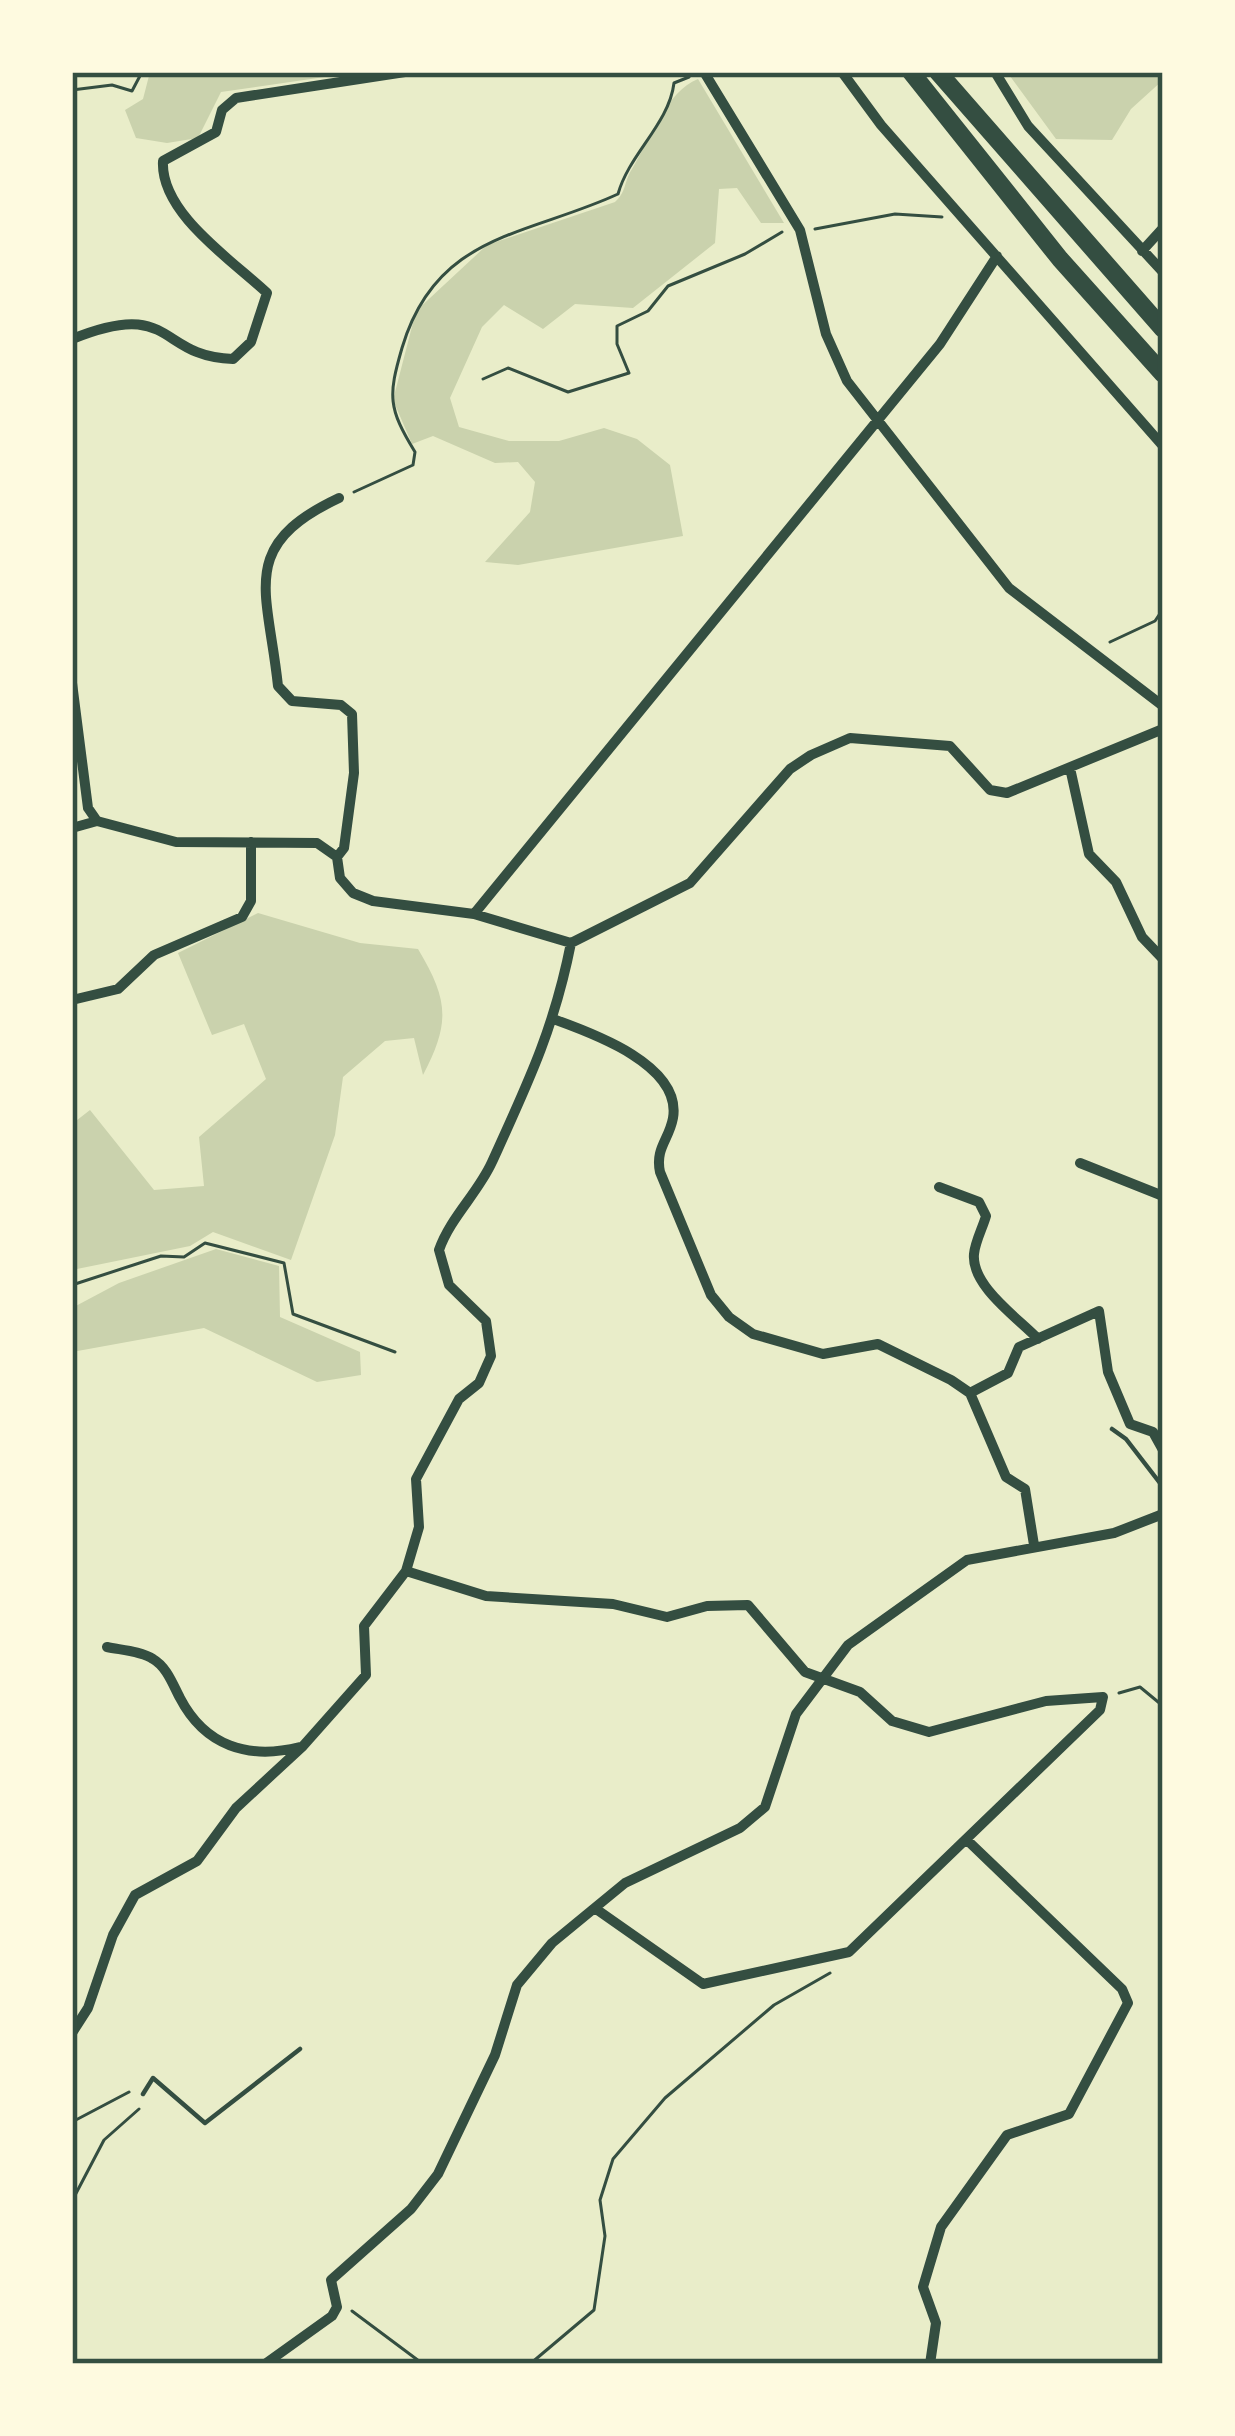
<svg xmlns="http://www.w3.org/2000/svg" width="1235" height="2436" viewBox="0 0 1235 2436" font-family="'Noto Serif',serif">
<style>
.green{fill:#cad2ad}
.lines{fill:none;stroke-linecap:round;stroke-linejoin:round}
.path{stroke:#344e41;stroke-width:3}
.service{stroke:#344e41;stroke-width:4.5}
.minor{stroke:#344e41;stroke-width:10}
.motorway{stroke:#344e41;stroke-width:18}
.neatline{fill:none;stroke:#344e41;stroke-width:4.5}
</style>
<rect width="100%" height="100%" fill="#e9edc9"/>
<path class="green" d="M 150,72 L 359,72 L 221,92 L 198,138 L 167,143 L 136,138 L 125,110 L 143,99 Z
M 1007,72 L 1163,72 L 1163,80 L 1131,109 L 1112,140 L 1056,139 Z
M 698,79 L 784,223 L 761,223 L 737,188 L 719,189 L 715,243 L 633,308 L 575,304 L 543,329 L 504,305 L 482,327 L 450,398 L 459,427 L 509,441 L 559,441 L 604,428 L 637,439 L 670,465 L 683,536 L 518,565 L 485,562 L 530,512 L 535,482 L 518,462 L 495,463 L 433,436 L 412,444 L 393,400 L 416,311 L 487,245 L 615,202 C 627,191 624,181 632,169 C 650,139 666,92 698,79 Z
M 258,913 L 360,943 L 418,949 C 448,999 451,1022 423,1075 L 414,1038 L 385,1041 L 343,1077 L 335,1135 L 291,1260 L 213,1232 L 190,1246 L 72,1270 L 72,1124 L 90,1110 L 154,1190 L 204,1186 L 199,1137 L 266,1079 L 244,1024 L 212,1035 L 178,953 Z
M 216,1249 L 279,1266 L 280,1317 L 360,1352 L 361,1375 L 317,1382 L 204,1328 L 72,1352 L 72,1308 L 119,1283 Z"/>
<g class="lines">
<path class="path" d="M 72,90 L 112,85 L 132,91 L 142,72
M 815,229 L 895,214 L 942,217
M 483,379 L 508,368 L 568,392 L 629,373 L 617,344 L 617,326 L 648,311 L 668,286 L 745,254 L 782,232
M 354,492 L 413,465 L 415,452 C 388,408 388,396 402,348 C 436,233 527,236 618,194 C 629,154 669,124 674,83 L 689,77
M 1110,642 L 1155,621 L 1163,609
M 72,1285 L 161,1256 L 184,1257 L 205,1243 L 284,1263 L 293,1314 L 395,1352
M 1119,1693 L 1140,1687 L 1163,1706
M 72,2122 L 129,2092
M 72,2201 L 104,2140 L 139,2109
M 352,2311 L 423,2364
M 530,2364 L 594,2310 L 605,2236 L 600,2200 L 613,2159 L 665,2098 L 774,2005 L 830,1973"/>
<path class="service" d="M 1112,1429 L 1126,1439 L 1163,1487
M 143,2094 L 153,2078 L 205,2123 L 300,2049"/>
<path class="minor" d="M 704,72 L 800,230 L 826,334 L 847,381 L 1009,588 L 1163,706
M 842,72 L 881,125 L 1163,446
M 995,72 L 1028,126 L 1163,272
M 1142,251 L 1163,228
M 72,339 C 175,297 157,357 233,359 L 251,342 L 267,293 C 232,260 160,213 163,161 L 216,132 L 222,110 L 236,98 L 405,72
M 72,683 L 88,808 L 97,821 L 176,842 L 317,843 L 337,857 L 340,878 L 353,893 L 373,901 L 474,914 L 571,943 L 690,883 L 790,769 L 811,755 L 850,738 L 950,746 L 990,790 L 1007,793 L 1163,729
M 1070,768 L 1089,854 L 1116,882 L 1142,937 L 1163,959
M 72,828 L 97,821
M 337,857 L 344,848 L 354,773 L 352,714 L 341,705 L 292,701 L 278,686 C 268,590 237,546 339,498
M 474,914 L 940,344 L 997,256
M 72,1000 L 118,989 L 154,955 L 242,917 L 251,901 L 251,842
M 556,1020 C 592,1033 682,1065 673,1118 C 669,1140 655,1148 660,1172 L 711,1295 L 729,1317 L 753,1334 L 823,1354 L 878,1344 L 951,1380 L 970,1393 L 1006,1477 L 1025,1489 L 1034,1545
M 1080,1163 L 1163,1196
M 939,1187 L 979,1202 L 986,1216 C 983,1227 975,1242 974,1254 C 971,1286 1018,1318 1038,1339
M 970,1393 L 1008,1373 L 1019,1347 L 1099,1311 L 1108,1372 L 1130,1424 L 1153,1432 L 1163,1450
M 406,1571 L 486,1596 L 613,1604 L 667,1617 L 707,1606 L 748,1605 L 805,1672 L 860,1692 L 892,1721 L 929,1732 L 1046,1701 L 1103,1697 L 1100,1710 L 849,1952 L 703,1984 L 596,1909
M 107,1647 C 121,1650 141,1651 153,1659 C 167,1667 173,1685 180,1698 C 205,1746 248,1760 300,1747
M 72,2033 L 88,2008 L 113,1935 L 135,1895 L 197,1861 L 236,1808 L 303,1746 L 366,1675 L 364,1626 L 406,1571 L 419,1527 L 416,1479 L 459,1399 L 479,1383 L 491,1356 L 486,1321 L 449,1285 L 439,1250 C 450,1218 478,1193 492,1162 C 528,1083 554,1029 571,943
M 265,2364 L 332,2316 L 337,2307 L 331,2280 L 411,2209 L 438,2174 L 495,2055 L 517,1985 L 552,1943 L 625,1883 L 740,1828 L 765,1807 L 796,1714 L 848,1645 L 967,1560 L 1114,1533 L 1163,1514
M 930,2364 L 936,2323 L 923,2287 L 941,2227 L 1007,2135 L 1069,2114 L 1128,2003 L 1122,1989 L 968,1841"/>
<path class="motorway" d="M 911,72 L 1060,259 L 1163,374
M 938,72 L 1163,329"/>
</g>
<rect width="1235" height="2436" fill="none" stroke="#fefae0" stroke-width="150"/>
<rect x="75" y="75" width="1085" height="2286" class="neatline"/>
</svg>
